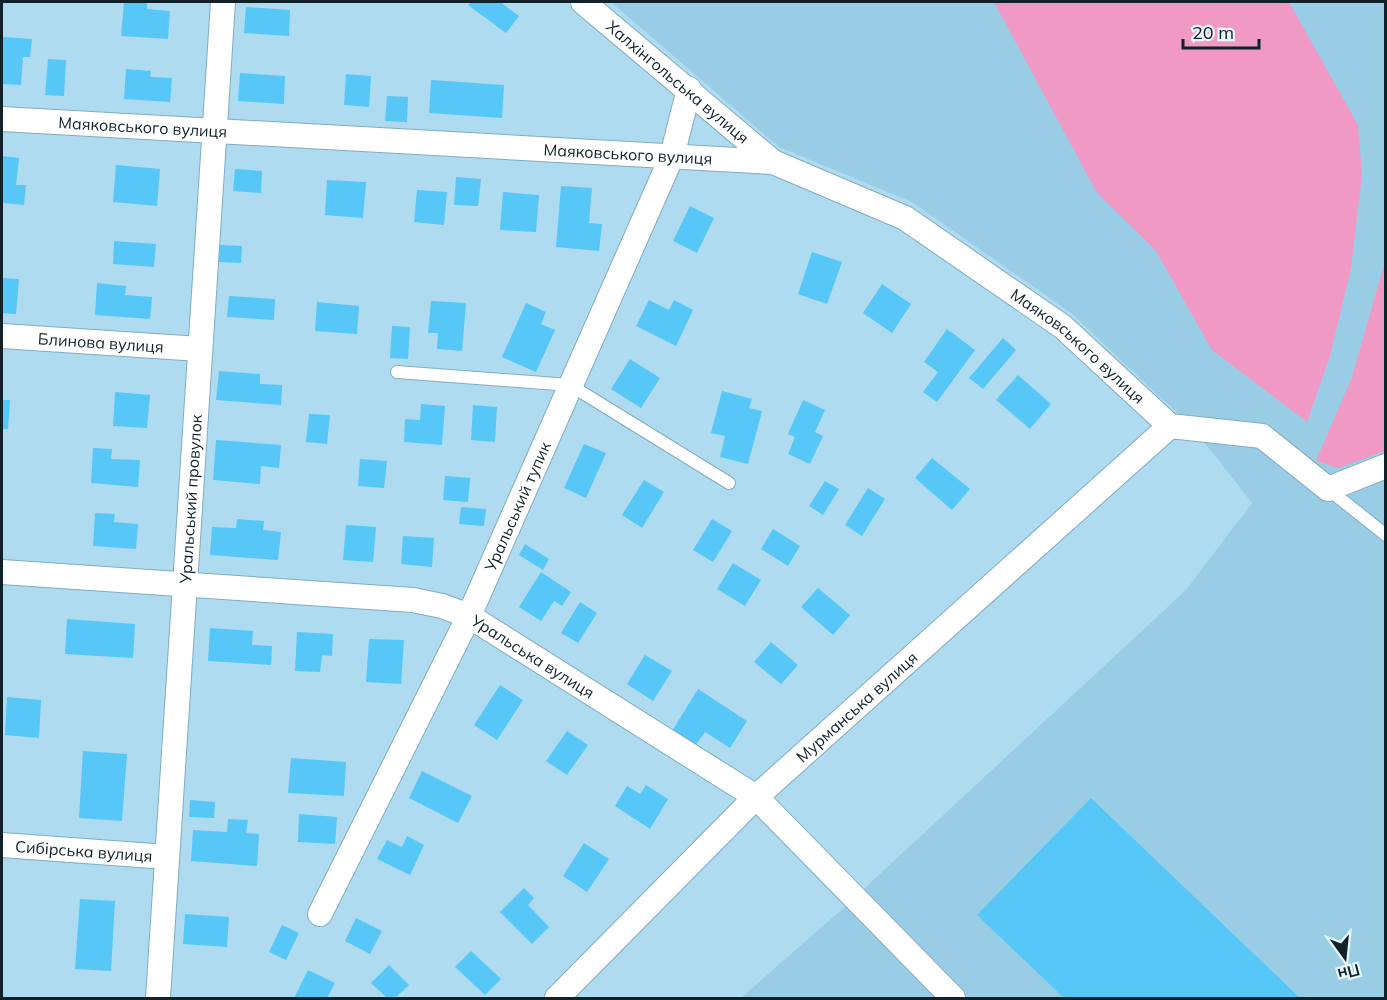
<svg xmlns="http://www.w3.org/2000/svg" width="1387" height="1000" viewBox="0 0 1387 1000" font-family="Mulish,sans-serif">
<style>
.built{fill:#99cde6}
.green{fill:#ef99c4}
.building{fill:#56c7f6}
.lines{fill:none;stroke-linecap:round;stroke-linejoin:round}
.lane-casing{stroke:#81acc0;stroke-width:14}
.street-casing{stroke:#81acc0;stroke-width:26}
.lane{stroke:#fff;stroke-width:12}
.street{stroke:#fff;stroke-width:24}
.labels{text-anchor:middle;stroke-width:4.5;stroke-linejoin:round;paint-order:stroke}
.street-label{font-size:16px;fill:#102129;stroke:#eaf7fd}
</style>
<rect width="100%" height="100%" fill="#afdbf1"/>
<path class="built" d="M 611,2 L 1385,2 L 1385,998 L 741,998 L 841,910 L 1186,590 L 1252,503 L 1193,428 L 1071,313 L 912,202 L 779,147 Z"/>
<path class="green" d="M 994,2 L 1289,2 L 1358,125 L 1362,175 L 1351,268 L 1330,356 L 1307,422 L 1212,350 L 1156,251 L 1097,193 Z
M 1385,261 L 1385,451 L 1338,468 L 1316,461 L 1352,377 Z"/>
<path class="building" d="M 124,2 L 147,2 L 147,9 L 170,11 L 168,39 L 121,36 Z
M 471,2 L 500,2 L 519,16 L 506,33 L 468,5 Z
M 246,7 L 290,10 L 289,36 L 244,33 Z
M 2,37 L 32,39 L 30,57 L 23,57 L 21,85 L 2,84 Z
M 48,59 L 66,60 L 64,96 L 45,95 Z
M 126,69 L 151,71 L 150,77 L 172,78 L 170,102 L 124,99 Z
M 240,73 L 285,76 L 284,104 L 238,101 Z
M 346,74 L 371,76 L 369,107 L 344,105 Z
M 431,80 L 504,85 L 502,118 L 429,113 Z
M 387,96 L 408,97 L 407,122 L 385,121 Z
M 2,156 L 19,158 L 16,185 L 26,185 L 24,205 L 2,203 Z
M 116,165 L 160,169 L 157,206 L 113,202 Z
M 235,169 L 262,171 L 261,193 L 233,191 Z
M 456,177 L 481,179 L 478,206 L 454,205 Z
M 327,180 L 366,182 L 363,218 L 325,215 Z
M 561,186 L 592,188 L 589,223 L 602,224 L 599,251 L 556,247 Z
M 417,190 L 447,192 L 444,225 L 414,222 Z
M 503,192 L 539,195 L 536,232 L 500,230 Z
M 690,206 L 714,218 L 697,253 L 673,241 Z
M 114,241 L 156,244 L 154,267 L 113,264 Z
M 220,245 L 242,246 L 241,263 L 219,262 Z
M 812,252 L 842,262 L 827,304 L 798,294 Z
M 2,278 L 19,279 L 16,314 L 2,313 Z
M 97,283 L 126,286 L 125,295 L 152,297 L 150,319 L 95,315 Z
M 882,284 L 911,304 L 892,333 L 863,313 Z
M 229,296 L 275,299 L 274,320 L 227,317 Z
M 649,300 L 669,310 L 674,300 L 693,310 L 676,346 L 636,326 Z
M 431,301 L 466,303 L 462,351 L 437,349 L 438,333 L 428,333 Z
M 317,302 L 359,306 L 357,334 L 315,331 Z
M 526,303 L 546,312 L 541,324 L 555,330 L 536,372 L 502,357 Z
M 392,326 L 410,327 L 408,359 L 390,358 Z
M 947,329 L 975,350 L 937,402 L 923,392 L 938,372 L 924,362 Z
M 1003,338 L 1016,350 L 983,389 L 969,378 Z
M 630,359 L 660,378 L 641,408 L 611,389 Z
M 219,371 L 260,374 L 260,384 L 282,385 L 281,405 L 216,400 Z
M 1018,375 L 1051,404 L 1030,429 L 996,400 Z
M 722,391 L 752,399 L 749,408 L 762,411 L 748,464 L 720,457 L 725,436 L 711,433 Z
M 115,392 L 150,395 L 147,428 L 113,426 Z
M 2,400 L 10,400 L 8,429 L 2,429 Z
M 803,400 L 825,410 L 815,432 L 823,436 L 810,464 L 788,454 L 795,437 L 788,434 Z
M 421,404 L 445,406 L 442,445 L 404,442 L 405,419 L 420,420 Z
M 473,405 L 497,407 L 495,442 L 471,440 Z
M 309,414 L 330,415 L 327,444 L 306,442 Z
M 216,440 L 281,445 L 279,468 L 261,466 L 260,484 L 213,480 Z
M 584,444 L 606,453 L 586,498 L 564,488 Z
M 93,448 L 112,449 L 111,459 L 140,460 L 138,487 L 91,483 Z
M 932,458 L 970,489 L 952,510 L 915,478 Z
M 360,459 L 387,461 L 384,488 L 358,486 Z
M 445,476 L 470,478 L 468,502 L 443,500 Z
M 644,480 L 664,492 L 642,528 L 622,515 Z
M 825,481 L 839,489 L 823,515 L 809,506 Z
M 868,488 L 885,499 L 862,536 L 845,525 Z
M 461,507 L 486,509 L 484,526 L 459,524 Z
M 95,513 L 115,514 L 114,522 L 138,524 L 136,549 L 93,546 Z
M 237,519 L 264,521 L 263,530 L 281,532 L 278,560 L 210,555 L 212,527 L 236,528 Z
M 712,519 L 732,531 L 713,562 L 693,550 Z
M 346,525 L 376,527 L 373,562 L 343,560 Z
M 773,529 L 800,546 L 788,566 L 761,549 Z
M 403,536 L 434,538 L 432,567 L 401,564 Z
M 525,544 L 549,559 L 543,570 L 519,555 Z
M 733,563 L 761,580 L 745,606 L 717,589 Z
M 541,572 L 571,592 L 562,606 L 554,601 L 541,621 L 519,607 Z
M 818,588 L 850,615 L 833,635 L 801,607 Z
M 580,602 L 597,613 L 578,643 L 561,633 Z
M 67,619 L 135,624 L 133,658 L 65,654 Z
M 210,628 L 253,631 L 252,645 L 272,646 L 271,665 L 208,661 Z
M 297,632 L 333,634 L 332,656 L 322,655 L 320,672 L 295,671 Z
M 369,639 L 404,640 L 401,684 L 366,682 Z
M 771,642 L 798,665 L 781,684 L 754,662 Z
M 645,655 L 672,671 L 653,701 L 627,684 Z
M 500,685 L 523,700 L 497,740 L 474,725 Z
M 698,689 L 747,721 L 730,748 L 705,732 L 695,746 L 672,731 Z
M 7,697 L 41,700 L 39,738 L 5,735 Z
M 567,731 L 588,745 L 567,775 L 546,761 Z
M 83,751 L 127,754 L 122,821 L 79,818 Z
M 291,758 L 346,762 L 344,796 L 288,793 Z
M 422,771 L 472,796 L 458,823 L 409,798 Z
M 646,785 L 668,799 L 650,829 L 615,806 L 627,786 L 640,794 Z
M 1091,798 L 1300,998 L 1064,998 L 977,915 Z
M 190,800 L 215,802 L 214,818 L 189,817 Z
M 299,814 L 337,817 L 335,844 L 298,842 Z
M 228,819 L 248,820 L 246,833 L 259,834 L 257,866 L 191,861 L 193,830 L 227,832 Z
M 407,836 L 424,845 L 410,875 L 377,859 L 387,840 L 402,847 Z
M 584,843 L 609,859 L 587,892 L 563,876 Z
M 524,888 L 534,898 L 528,905 L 549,927 L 532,944 L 500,912 Z
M 80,899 L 115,901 L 111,971 L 75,969 Z
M 185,914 L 229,917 L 227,947 L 183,944 Z
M 356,918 L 382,931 L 370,954 L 345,941 Z
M 282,925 L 299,933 L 286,960 L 269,952 Z
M 471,951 L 501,979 L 485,995 L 455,967 Z
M 389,965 L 409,985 L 395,998 L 387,998 L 371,983 Z
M 308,970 L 335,983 L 327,998 L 294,998 Z"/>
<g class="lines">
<g class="lane-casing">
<path id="lane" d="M 397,372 L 570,385 L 729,483
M 1328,489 L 1386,535"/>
</g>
<g class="street-casing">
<g id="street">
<path id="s1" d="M 583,2 L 773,162"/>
<path id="s2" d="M 2,119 L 773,162 L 905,218 L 1063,327 L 1170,426"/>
<path id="s3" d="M 2,336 L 200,349"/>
<path d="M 1170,426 L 1262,436 L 1328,489 L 1386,466"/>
<path id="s4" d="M 2,572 L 413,600 L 442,606 L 469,616 L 756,797 L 953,998"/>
<path id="s5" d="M 2,845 L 167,857"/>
<path id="s6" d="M 320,914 L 469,616 L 672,156 L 689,89"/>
<path id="s7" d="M 158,998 L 223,2"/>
<path id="s8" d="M 557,998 L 756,797 L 1170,426"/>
</g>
</g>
<use href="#lane" class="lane"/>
<use href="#street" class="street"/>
</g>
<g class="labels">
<g class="street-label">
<text dy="6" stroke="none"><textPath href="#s1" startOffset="124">Халхінгольська вулиця</textPath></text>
<text dy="6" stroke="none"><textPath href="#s2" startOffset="141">Маяковського вулиця</textPath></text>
<text dy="6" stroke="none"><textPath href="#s2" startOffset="627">Маяковського вулиця</textPath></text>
<text dy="6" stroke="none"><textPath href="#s3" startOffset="99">Блинова вулиця</textPath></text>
<text dy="6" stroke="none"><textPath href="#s2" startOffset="1131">Маяковського вулиця</textPath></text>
<text dy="6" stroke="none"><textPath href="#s7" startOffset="500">Уральський провулок</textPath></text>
<text dy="6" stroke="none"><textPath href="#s6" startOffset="453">Уральський тупик</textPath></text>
<text dy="6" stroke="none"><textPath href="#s4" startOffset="546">Уральська вулиця</textPath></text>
<text dy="6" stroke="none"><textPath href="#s8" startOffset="418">Мурманська вулиця</textPath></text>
<text dy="6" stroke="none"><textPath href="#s5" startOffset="82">Сибірська вулиця</textPath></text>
</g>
</g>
<rect width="1387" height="1000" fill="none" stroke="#102129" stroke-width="6"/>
<g transform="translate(1345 958) rotate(165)" stroke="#eaf7fd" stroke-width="4.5" paint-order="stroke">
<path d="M0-4.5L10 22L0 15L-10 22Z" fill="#102129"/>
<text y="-9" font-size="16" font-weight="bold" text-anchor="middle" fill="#102129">Пн</text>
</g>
<path d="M1183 39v9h76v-9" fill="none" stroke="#102129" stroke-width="3"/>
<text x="1192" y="39" font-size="18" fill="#102129" stroke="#eaf7fd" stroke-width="4.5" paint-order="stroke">20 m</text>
</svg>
